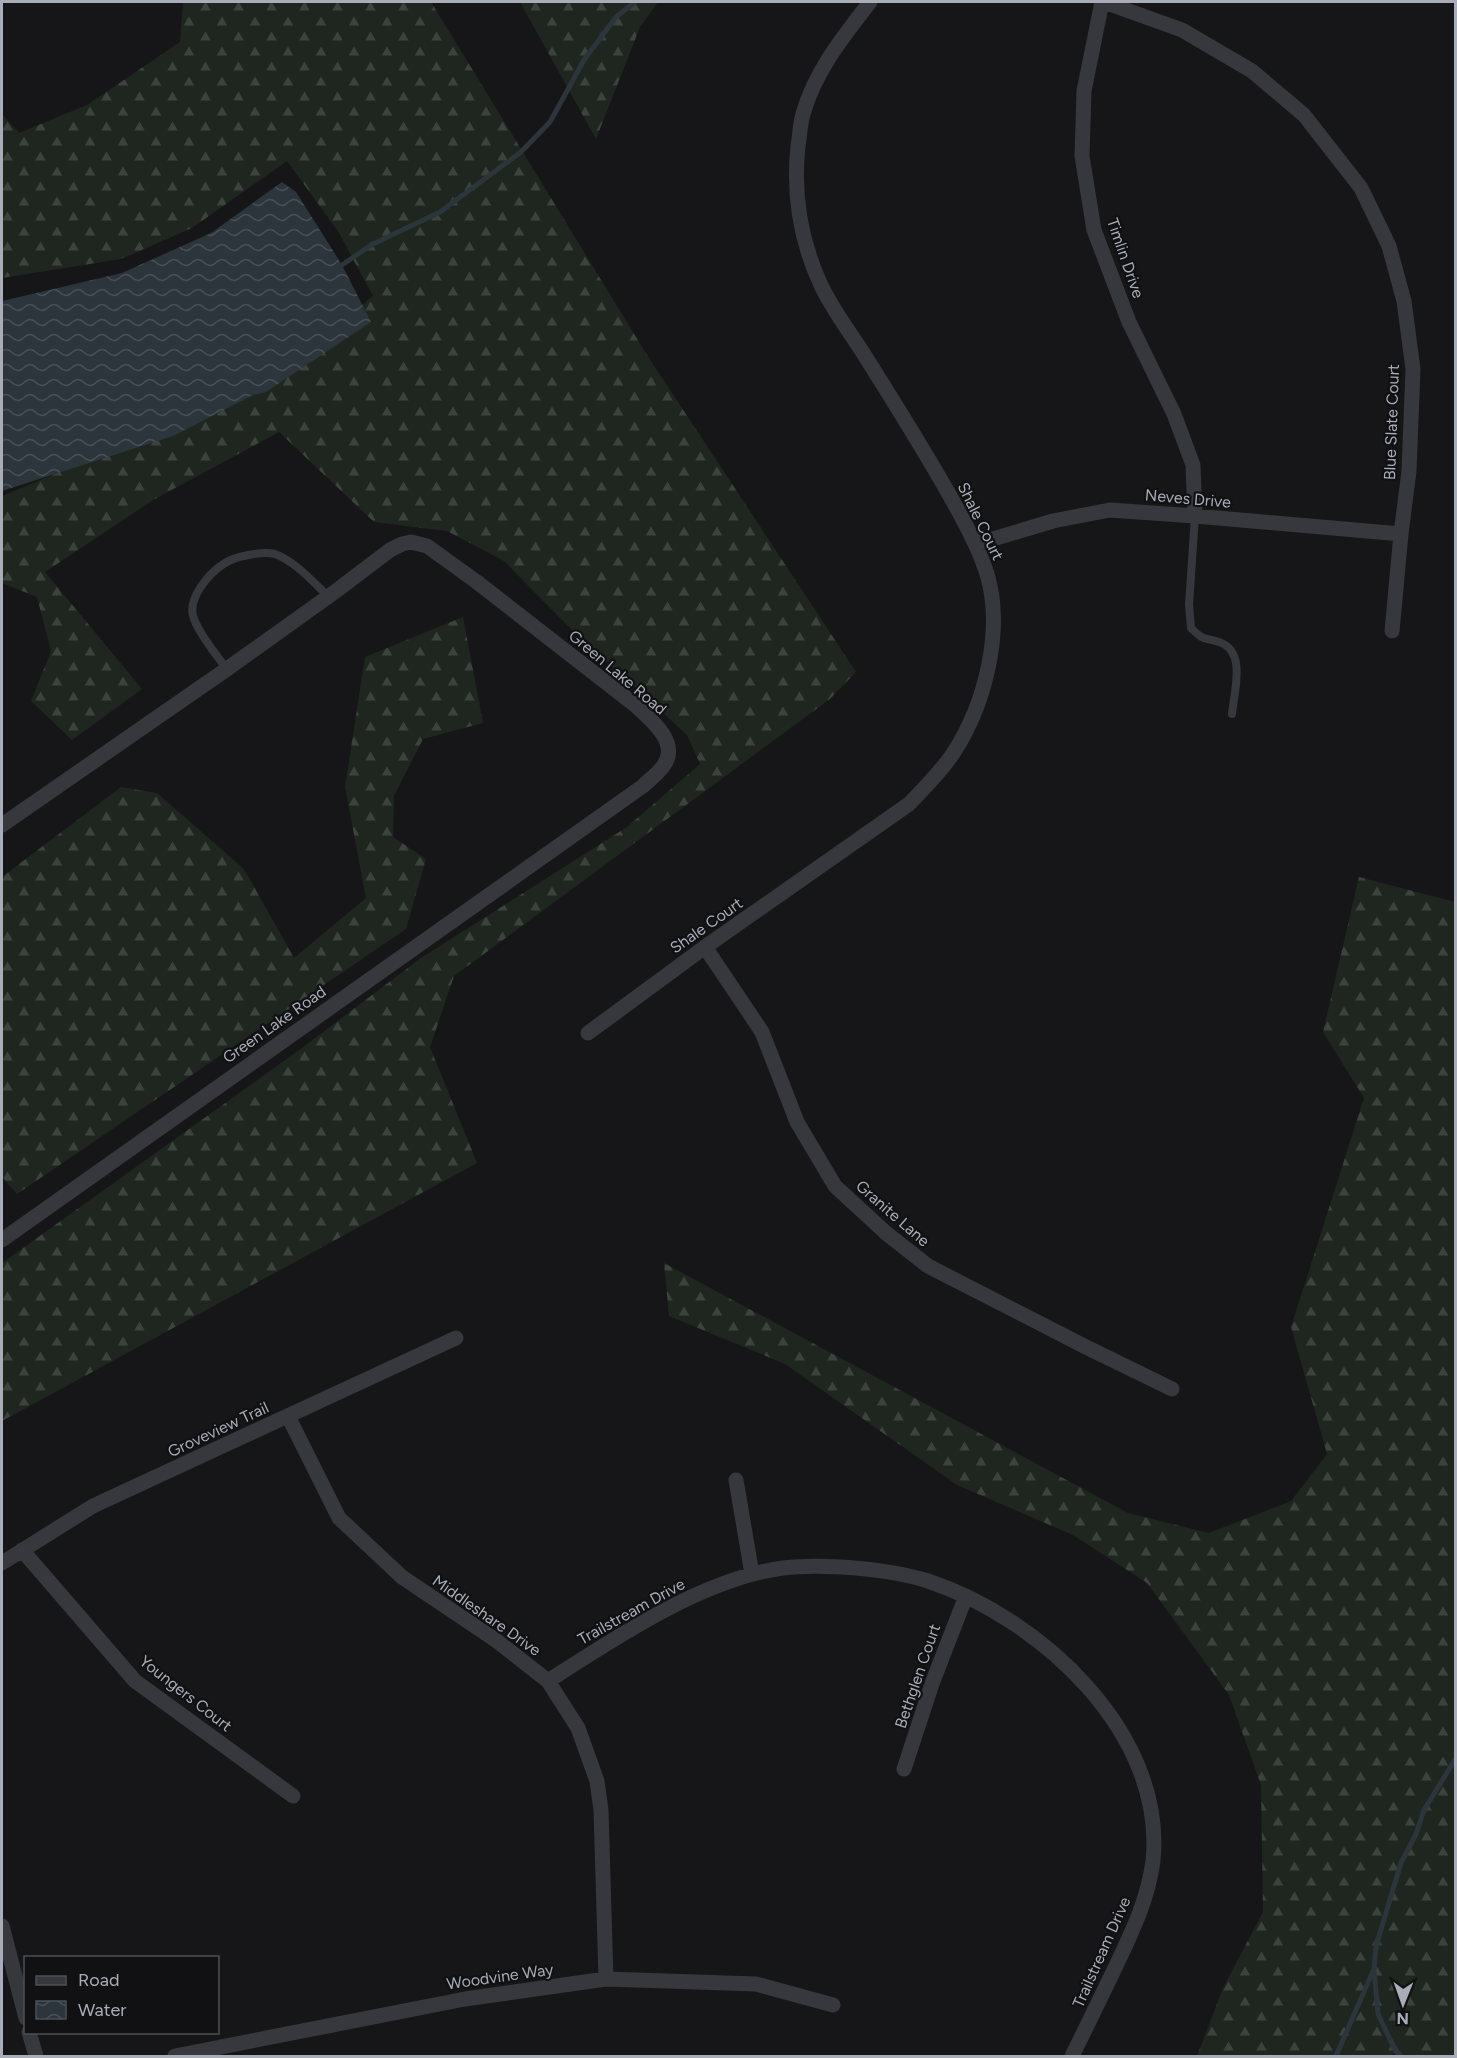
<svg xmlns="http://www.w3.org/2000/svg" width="1457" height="2058" viewBox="0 0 1457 2058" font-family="Figtree,sans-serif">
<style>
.forest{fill:url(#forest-firs)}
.water{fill:url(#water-waves)}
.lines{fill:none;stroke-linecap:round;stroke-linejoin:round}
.stream{stroke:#2c353c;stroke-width:5}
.service{stroke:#37383d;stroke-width:8}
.minor{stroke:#37383d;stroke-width:15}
.labels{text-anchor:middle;stroke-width:4.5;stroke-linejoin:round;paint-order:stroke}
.street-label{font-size:16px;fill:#a8adb8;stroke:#111113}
</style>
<defs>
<pattern id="forest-firs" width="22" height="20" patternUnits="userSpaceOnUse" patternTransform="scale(1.5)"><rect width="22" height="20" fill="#1e261f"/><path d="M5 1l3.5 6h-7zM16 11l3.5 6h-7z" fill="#3c433d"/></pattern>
<pattern id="water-waves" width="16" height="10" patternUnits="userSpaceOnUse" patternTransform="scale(1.5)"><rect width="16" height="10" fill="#2c353c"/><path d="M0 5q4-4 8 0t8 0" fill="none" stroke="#485056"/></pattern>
</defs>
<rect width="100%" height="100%" fill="#161618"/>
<path class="forest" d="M 183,2 L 431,2 L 647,355 L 856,672 L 830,699 L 454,976 L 430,1047 L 477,1163 L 2,1421 L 2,1263 L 302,1048 L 421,958 L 627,827 L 700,764 L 687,735 L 568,626 L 504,561 L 447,531 L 374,522 L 279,432 L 153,500 L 45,572 L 142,689 L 72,740 L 31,701 L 51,651 L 37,597 L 2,583 L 2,496 L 101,455 L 288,363 L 373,296 L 338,231 L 287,161 L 192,228 L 121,259 L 2,278 L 2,114 L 19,133 L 87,105 L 180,42 Z
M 520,2 L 658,2 L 640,27 L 596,139 Z
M 463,617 L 483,723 L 423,739 L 394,796 L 393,837 L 426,859 L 406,929 L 17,1194 L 2,1177 L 2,877 L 121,787 L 157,793 L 244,869 L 294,958 L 366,898 L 345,787 L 365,657 Z
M 1359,877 L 1455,902 L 1455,2056 L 1197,2056 L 1223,1988 L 1263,1912 L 1261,1785 L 1229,1695 L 1147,1583 L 1073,1535 L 957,1485 L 785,1364 L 669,1316 L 664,1263 L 1128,1513 L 1209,1533 L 1291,1501 L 1327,1454 L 1291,1327 L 1364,1098 L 1323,1032 Z"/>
<path class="water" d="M 282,182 L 296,192 L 342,265 L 371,322 L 266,392 L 253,395 L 173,436 L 2,491 L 2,301 L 122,273 L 211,233 Z"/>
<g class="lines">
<path class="stream" d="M 342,265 L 371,245 L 440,212 L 521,152 L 550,122 L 584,60 L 616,17 L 635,2
M 1336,2056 L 1373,1971
M 1401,2056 L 1395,2050 L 1378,2014 L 1374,1970 L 1376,1946 L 1401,1863 L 1416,1834 L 1424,1810 L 1456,1758"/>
<path class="service" d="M 1195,516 L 1189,605 L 1191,628 C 1204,641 1203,637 1219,642 C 1247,651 1234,692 1232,714
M 227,669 C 216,655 200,635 194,619 C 186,599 209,573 225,563 C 236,556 263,551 275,554 C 296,562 313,582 329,597"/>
<path class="minor" d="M 1102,2 L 1084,91 L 1082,156 L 1094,230 L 1129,322 L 1174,414 L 1193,465 L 1195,516
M 1104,2 L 1182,30 L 1252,71 L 1304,115 L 1361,188 L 1389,246 L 1404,301 L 1413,369 L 1409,471 L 1401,534 L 1392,631
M 976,544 L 1053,521 L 1110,510 L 1195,516 L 1401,534
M 2,825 L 227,669 L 336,591 L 390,550 L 402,544 L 411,542 L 427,546 L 477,582 L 635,705 C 650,719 680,742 664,765 C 659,773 650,779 643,786 L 2,1240
M 705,947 L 762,1032 L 797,1122 L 835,1186 L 886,1233 L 928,1266 L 1086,1347 L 1172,1389
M 588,1033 L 705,947 L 909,804 C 925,787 941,772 954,752 C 985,704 1004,630 987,574 C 978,546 964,521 950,496 C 923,448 894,402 865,356 C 850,332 831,308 820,283 C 800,239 793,193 798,146 C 800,135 800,124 803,114 C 815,71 843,37 870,2
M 288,1416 L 339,1518 L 402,1577 L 497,1641 L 548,1681 L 578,1728 L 597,1781 L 601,1810 L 606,1979
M 736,1480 L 752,1574
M 22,1550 L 135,1681 L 293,1796
M 2,1563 L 93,1506 L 456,1338
M 548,1681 C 615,1638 702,1579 783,1568 C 823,1563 890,1569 928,1581 C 1040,1618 1166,1733 1153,1861 C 1148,1900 1131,1934 1114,1970 C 1100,1999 1086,2028 1072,2056
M 904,1769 L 933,1681 L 966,1596
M 2,1926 L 26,2018
M 29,2032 L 36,2056
M 175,2056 L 465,1999 L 606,1979 L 756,1984 L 833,2005"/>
</g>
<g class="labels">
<g class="street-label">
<text transform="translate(1126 258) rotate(71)" y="6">Timlin Drive</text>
<text transform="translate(1391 422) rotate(-88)" y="6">Blue Slate Court</text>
<text transform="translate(1188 498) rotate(5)" y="6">Neves Drive</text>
<text transform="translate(981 521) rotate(64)" y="6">Shale Court</text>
<text transform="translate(618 672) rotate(40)" y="6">Green Lake Road</text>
<text transform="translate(706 925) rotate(-35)" y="6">Shale Court</text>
<text transform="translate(274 1024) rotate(-35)" y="6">Green Lake Road</text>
<text transform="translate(893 1213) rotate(41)" y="6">Granite Lane</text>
<text transform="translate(218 1429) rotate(-25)" y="6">Groveview Trail</text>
<text transform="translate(631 1611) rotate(-29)" y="6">Trailstream Drive</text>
<text transform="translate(487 1615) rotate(35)" y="6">Middleshare Drive</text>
<text transform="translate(917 1676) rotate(-71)" y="6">Bethglen Court</text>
<text transform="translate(186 1693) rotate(38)" y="6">Youngers Court</text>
<text transform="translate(1101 1952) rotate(-66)" y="6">Trailstream Drive</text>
<text transform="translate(500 1976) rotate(-8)" y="6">Woodvine Way</text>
</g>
</g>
<rect width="1457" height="2058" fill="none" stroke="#a8adb8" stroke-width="6"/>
<rect x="24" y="1956" width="195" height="78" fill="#111113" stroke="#4d4f55" stroke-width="1.5"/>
<rect x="36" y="1976" width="30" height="9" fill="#37383d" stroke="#4d4f55" stroke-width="1.5"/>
<text x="78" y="1986" font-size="18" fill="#a8adb8">Road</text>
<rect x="36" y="2001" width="30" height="18" fill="url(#water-waves)" stroke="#4d4f55" stroke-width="1.5"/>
<text x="78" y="2016" font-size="18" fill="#a8adb8">Water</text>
<g transform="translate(1403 2004) rotate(181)" stroke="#111113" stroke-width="4.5" paint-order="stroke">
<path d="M0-4.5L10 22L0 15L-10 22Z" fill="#a8adb8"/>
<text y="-9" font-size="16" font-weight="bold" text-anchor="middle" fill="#a8adb8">N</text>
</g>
</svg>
